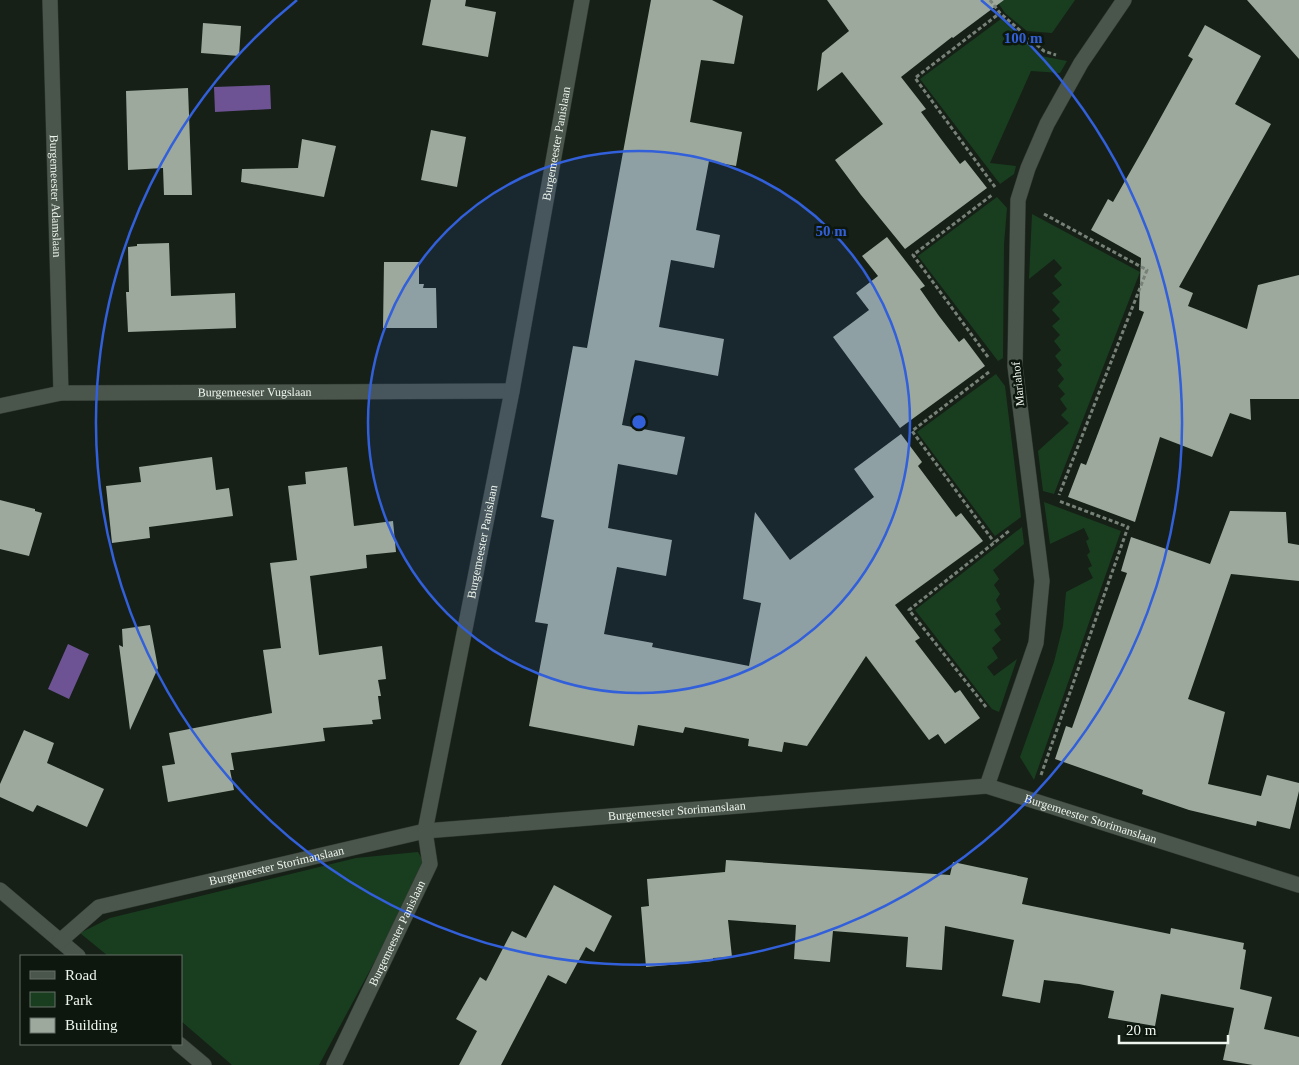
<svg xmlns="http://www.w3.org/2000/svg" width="1299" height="1065" viewBox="0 0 1299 1065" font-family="Georgia,serif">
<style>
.green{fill:#193e1f}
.water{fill:#6d5393}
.building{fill:#9da99d}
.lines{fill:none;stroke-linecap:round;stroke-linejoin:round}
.minor-casing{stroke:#323933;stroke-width:16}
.path{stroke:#788178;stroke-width:3;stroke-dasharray:4 2.5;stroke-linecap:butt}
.minor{stroke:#4a554b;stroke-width:15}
.ring{fill:none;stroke:#325fda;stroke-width:2.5}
.labels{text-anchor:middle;stroke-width:5;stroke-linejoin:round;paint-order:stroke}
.street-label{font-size:12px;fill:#eef5ee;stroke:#0d170e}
.centre{fill:#325fda;stroke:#0d170e;stroke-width:2.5}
.ring-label{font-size:15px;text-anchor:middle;font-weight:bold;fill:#325fda;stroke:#0d170e;stroke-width:5;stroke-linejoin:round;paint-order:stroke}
</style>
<rect width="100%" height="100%" fill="#162017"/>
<path class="green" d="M 996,0 L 1075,0 L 1052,33 L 1027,31 L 1005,13 Z
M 1001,19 L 1041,56 L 1067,61 L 1060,73 L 1031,71 L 990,163 L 1016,166 L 1014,174 L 1000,184 L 920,79 Z
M 997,197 L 1007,208 L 1004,244 L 1003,358 L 998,361 L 918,256 Z
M 1032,214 L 1140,272 L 1054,494 L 1043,491 L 1038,451 L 1069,423 L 1061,415 L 1067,409 L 1060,399 L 1065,394 L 1058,386 L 1064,379 L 1057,370 L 1062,365 L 1055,356 L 1061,350 L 1054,341 L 1060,335 L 1052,326 L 1060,319 L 1052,310 L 1060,302 L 1052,293 L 1062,285 L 1054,276 L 1062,268 L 1054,259 L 1029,279 Z
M 996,374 L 1005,386 L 1021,517 L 995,536 L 917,432 Z
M 1044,502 L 1121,531 L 1034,780 L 1020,757 L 1054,662 L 1063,626 L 1066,592 L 1093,578 L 1088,568 L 1092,566 L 1087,555 L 1090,552 L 1086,541 L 1089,539 L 1084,528 L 1050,544 Z
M 1022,527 L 1024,544 L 993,570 L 999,579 L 994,585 L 1000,594 L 996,600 L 1001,609 L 995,614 L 1001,624 L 994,630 L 1001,640 L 992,648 L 998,658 L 987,667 L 994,676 L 1017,659 L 999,712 L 992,709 L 915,610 Z
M 418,852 L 426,866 L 319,1065 L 232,1065 L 181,1021 L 181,956 L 108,956 L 80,933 L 110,918 L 356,858 Z"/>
<path class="water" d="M 270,85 L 271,109 L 215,112 L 214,87 Z
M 68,644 L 89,654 L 69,699 L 48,689 Z"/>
<path class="building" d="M 431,0 L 466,0 L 465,6 L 496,12 L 488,57 L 422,45 Z
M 651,0 L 712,0 L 743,16 L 734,64 L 701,60 L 690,122 L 742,132 L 736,166 L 709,161 L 696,230 L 720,235 L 714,268 L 671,260 L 659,327 L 724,339 L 718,376 L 635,360 L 622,425 L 685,437 L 677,475 L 618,464 L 608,528 L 672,540 L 666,576 L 617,567 L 604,634 L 653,643 L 652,647 L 749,666 L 761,603 L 743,599 L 755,512 L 790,560 L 874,497 L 854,469 L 901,434 L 922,462 L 918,466 L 956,517 L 961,513 L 983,541 L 895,605 L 920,638 L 915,641 L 955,693 L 960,690 L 980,718 L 945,744 L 938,734 L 929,740 L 866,656 L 807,746 L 784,742 L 782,752 L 748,746 L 749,739 L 685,727 L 683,733 L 638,725 L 634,746 L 529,726 L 548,624 L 535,622 L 554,520 L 541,517 L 573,346 L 587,348 Z
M 827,0 L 1004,0 L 953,38 L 952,37 L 901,77 L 926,109 L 921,112 L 941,139 L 960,164 L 965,160 L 987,188 L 905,249 L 861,195 L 835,160 L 883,124 L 842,72 L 817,91 L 822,53 L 849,31 Z
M 1247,0 L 1299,0 L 1299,59 Z
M 203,23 L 241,26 L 239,56 L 201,53 Z
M 1205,25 L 1261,56 L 1235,104 L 1271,124 L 1179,287 L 1193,293 L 1188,306 L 1247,329 L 1258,285 L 1299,275 L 1299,399 L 1250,399 L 1251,420 L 1230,413 L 1212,457 L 1160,437 L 1135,522 L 1068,497 L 1081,463 L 1086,465 L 1144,312 L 1139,310 L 1141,258 L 1091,230 L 1108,199 L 1113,202 L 1146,144 L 1193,59 L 1188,56 Z
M 188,88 L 192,195 L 164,195 L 163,168 L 128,170 L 126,91 Z
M 431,130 L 466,137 L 457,187 L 421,180 Z
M 302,139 L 336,146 L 324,197 L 241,182 L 242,169 L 298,168 Z
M 887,237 L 925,286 L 920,289 L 939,316 L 959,342 L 964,338 L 985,366 L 900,428 L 833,337 L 869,310 L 856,293 L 878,276 L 862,256 Z
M 169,243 L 171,296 L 235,293 L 236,328 L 128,332 L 126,292 L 129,292 L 128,247 L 137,246 L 137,244 Z
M 384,262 L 419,262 L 419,284 L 424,284 L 423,288 L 436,288 L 437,328 L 383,328 Z
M 212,457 L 216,490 L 229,488 L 233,516 L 149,527 L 150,538 L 112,543 L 106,486 L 141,482 L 139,467 Z
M 347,467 L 354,526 L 393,521 L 396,552 L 366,555 L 367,568 L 310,576 L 319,655 L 382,646 L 386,679 L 378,680 L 381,696 L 378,696 L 381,719 L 372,720 L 373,724 L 323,728 L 325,741 L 231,753 L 234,770 L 230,770 L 234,790 L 168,802 L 162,766 L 175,764 L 169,733 L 272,713 L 263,650 L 281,648 L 270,563 L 297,560 L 288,486 L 306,484 L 305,472 Z
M 0,500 L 35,509 L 35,511 L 42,513 L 29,556 L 0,549 Z
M 1230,511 L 1286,512 L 1288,543 L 1299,545 L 1299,581 L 1231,574 L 1188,699 L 1225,712 L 1208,784 L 1261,796 L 1267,775 L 1299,783 L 1299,791 L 1290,829 L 1257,821 L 1256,826 L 1189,810 L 1142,794 L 1143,790 L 1055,759 L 1066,726 L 1072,728 L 1127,573 L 1121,571 L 1131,537 L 1210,564 Z
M 150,625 L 158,668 L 130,730 L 119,645 L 123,647 L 122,629 Z
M 24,730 L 54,743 L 47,763 L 104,789 L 87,827 L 37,805 L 33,812 L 0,797 L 0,784 Z
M 726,860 L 950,875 L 953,862 L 1028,878 L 1022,904 L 1170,934 L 1171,928 L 1244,943 L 1243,949 L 1246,950 L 1240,989 L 1272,997 L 1264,1029 L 1299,1037 L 1299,1065 L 1253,1065 L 1223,1060 L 1234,1008 L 1161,994 L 1155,1026 L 1108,1018 L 1114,991 L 1079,984 L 1044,980 L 1040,1003 L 1002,996 L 1014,940 L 945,926 L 942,970 L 906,967 L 908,937 L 833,931 L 830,962 L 794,959 L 796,925 L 728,920 L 732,957 L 713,958 L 713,961 L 646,967 L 641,907 L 649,906 L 647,879 L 725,872 Z
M 554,885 L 612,916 L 594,952 L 586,947 L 566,984 L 548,975 L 501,1065 L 459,1065 L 477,1031 L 456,1019 L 480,977 L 486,981 L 512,931 L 526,938 Z"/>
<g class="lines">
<g class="minor-casing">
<g id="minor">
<path id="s1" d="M 50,0 L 61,393"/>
<path id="s2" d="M 0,406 L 61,393 L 512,391"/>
<path d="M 987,786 L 1036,643 L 1042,581 L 1015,366 L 1018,200 L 1028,168 L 1047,124 L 1081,63 L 1124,0"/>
<path d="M 0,890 L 78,956"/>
<path id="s3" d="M 60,941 L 99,907 L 425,831 L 987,786 L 1299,885"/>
<path d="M 179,1044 L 204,1065"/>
<path id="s4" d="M 334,1065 L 430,864 L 425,831 L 512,391 L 582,0"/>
</g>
</g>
<path class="path" d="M 990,0 L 1000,13 L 1044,51 L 1056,55
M 995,187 L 915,78 L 1000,13
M 1044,214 L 1147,270 L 1059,495
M 988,357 L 913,255 L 992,195
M 989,372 L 912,431 L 994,542
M 986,707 L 909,610 L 1009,531
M 1041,775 L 1128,527 L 1059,501"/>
<use href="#minor" class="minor"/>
</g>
<circle cx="639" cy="422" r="271" fill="#325fda" fill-opacity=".12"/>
<g class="ring">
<circle cx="639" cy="422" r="271"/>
<path d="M981 0A543 543 0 1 1 297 0"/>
</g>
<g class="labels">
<g class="street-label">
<text dy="4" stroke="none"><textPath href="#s4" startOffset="956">Burgemeester Panislaan</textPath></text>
<text dy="4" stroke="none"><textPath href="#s1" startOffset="196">Burgemeester Adamslaan</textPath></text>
<text transform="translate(1018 384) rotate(-96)" y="4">Mariahof</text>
<text dy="4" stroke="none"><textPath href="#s2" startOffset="256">Burgemeester Vugslaan</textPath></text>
<text dy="4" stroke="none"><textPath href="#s4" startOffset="551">Burgemeester Panislaan</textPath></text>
<text dy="4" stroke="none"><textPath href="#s3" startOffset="639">Burgemeester Storimanslaan</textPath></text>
<text dy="4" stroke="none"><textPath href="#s3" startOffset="1059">Burgemeester Storimanslaan</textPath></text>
<text dy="4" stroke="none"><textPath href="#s3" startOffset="234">Burgemeester Storimanslaan</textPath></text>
<text dy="4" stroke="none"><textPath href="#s4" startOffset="146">Burgemeester Panislaan</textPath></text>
</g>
</g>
<circle cx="639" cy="422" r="8" class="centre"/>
<g class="ring-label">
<text x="1023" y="43">100 m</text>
<text x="831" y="236">50 m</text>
</g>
<rect x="20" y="955" width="162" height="90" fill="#0d170e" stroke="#677068"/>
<rect x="30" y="971" width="25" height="8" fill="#4a554b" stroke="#677068"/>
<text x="65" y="980" font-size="15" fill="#eef5ee">Road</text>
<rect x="30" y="992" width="25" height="15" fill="#193e1f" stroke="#677068"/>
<text x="65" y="1005" font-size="15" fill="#eef5ee">Park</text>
<rect x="30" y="1018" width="25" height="15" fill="#9da99d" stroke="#677068"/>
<text x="65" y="1030" font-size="15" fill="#eef5ee">Building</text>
<path d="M1119 1035v8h109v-8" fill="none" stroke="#eef5ee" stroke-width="2.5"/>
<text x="1126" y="1035" font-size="15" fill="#eef5ee" stroke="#0d170e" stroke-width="4" paint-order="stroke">20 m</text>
</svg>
